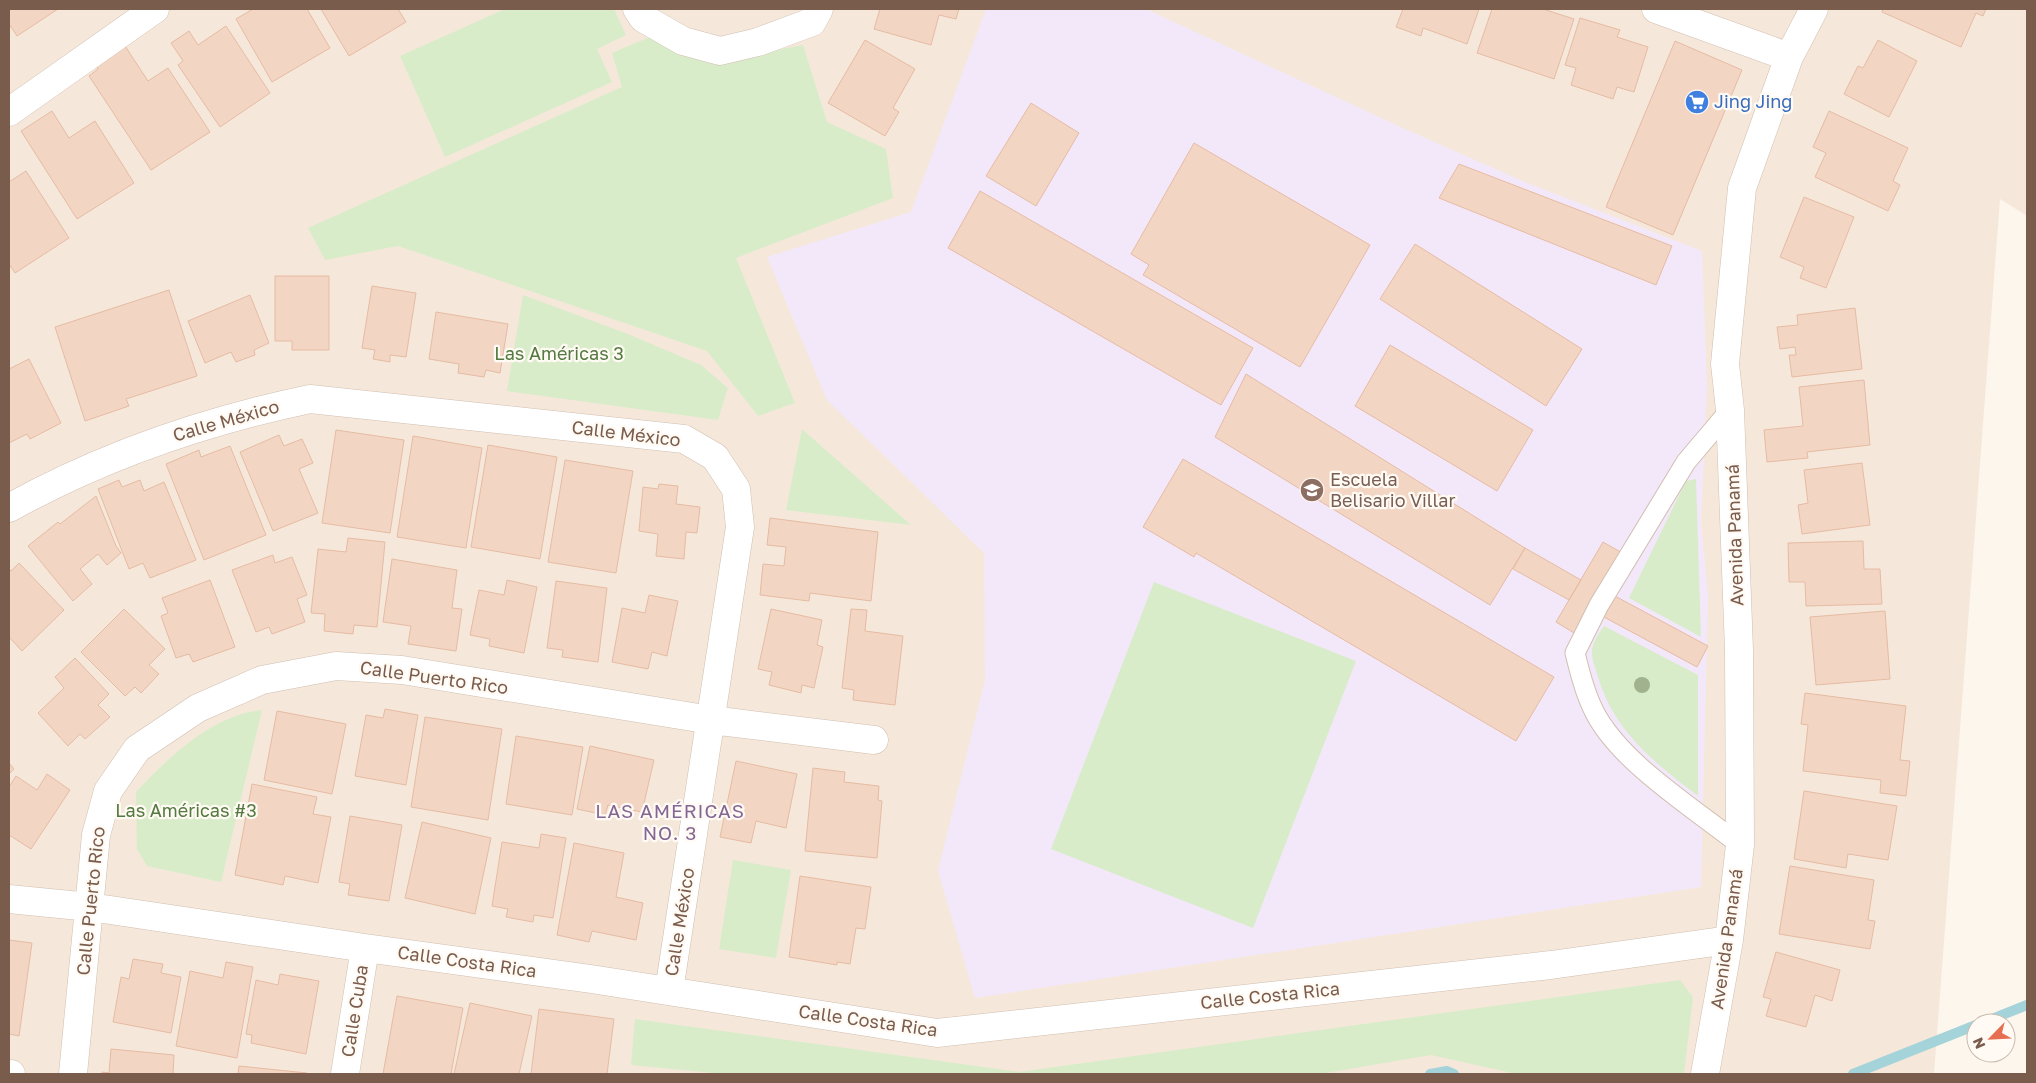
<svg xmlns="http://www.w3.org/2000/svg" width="2036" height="1083" viewBox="0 0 2036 1083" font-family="'Golos Text',sans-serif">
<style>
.residential{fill:#f5e8da}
.education{fill:#f3e8fa}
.green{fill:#d8ecc9}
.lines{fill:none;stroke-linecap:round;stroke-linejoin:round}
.stream{stroke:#a5d3da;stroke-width:10}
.building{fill:#f3d5c3;stroke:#e6bba3}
.service-casing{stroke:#d1beb0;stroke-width:21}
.minor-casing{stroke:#d1beb0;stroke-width:29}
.service{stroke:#fff;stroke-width:19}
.minor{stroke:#fff;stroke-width:28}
.tree{fill:#a0b28e}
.labels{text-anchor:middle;stroke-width:4.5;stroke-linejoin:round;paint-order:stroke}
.shop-label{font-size:18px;fill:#366cbe;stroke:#fffaf3;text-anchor:start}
.park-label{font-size:18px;fill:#537a41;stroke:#fffaf3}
.street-label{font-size:18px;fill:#7a5c4d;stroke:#fffaf3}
.education-label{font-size:18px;fill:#785e54;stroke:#fffaf3;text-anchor:start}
.neighbourhood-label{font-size:19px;letter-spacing:1px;fill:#846695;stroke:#fffaf3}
</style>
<rect width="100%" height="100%" fill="#fdf6ec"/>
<path class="residential" d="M 9,9 L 2027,9 L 2027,216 L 2000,199 L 1934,1074 L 9,1074 Z"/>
<path class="education" d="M 986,9 L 1146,9 L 1405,129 L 1525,182 L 1702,251 L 1707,387 L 1701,522 L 1708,595 L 1701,887 L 975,998 L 938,871 L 985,680 L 984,553 L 827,400 L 767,257 L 911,212 Z"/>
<path class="green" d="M 505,9 L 614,9 L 626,35 L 597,49 L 612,82 L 445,157 L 400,56 Z
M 652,36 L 708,63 L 803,45 L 827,122 L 886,149 L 893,198 L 736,258 L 795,403 L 758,416 L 707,351 L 398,246 L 325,260 L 308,228 L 622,87 L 612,53 Z
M 523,295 L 628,334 L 701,365 L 728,388 L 718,420 L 507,391 Z
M 802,429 L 911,525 L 786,510 Z
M 1696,479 L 1701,637 L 1629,598 L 1686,481 Z
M 1154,582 L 1356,661 L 1253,928 L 1051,849 Z
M 1604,626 L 1698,675 L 1698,796 C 1654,763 1611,728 1597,673 C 1595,667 1592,660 1592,654 C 1591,644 1599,633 1604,626 Z
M 262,710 L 221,882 L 147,866 L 137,849 L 136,792 C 169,757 212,715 262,710 Z
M 733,860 L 791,870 L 776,958 L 719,949 Z
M 1680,980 L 1693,997 L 1684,1074 L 1517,1074 L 1431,1055 L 1320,1074 L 724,1074 L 631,1065 L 635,1019 L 1019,1072 Z"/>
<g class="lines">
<path class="stream" d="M 1982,1023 L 2027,1005
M 1430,1074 L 1447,1071 L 1454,1074
M 1853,1074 L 1976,1025"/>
</g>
<path class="building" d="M 9,9 L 58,9 L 17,36 L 9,24 Z
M 253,9 L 307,9 L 330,48 L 272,82 L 236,19 Z
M 321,9 L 398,9 L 406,22 L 349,56 Z
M 880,9 L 959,9 L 956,19 L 939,15 L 931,45 L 874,29 Z
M 1403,9 L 1479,9 L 1467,44 L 1423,28 L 1421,36 L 1396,27 Z
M 1492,9 L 1543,9 L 1574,19 L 1554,79 L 1477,53 Z
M 1883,9 L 1986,9 L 1983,16 L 1976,13 L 1961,47 L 1882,12 Z
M 1580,18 L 1620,30 L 1617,37 L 1648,47 L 1634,92 L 1617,87 L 1613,99 L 1571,85 L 1576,68 L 1565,65 Z
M 226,26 L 270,93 L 220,127 L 178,65 L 183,61 L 171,43 L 189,31 L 198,45 Z
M 865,40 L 915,69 L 893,108 L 899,112 L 885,136 L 828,103 Z
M 1878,40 L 1917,61 L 1889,117 L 1844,94 L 1858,66 L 1863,68 Z
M 1675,41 L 1742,70 L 1673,235 L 1606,207 Z
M 123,43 L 148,81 L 168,68 L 210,132 L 151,170 L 89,76 L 98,69 L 94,63 Z
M 1031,103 L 1079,133 L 1036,206 L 986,176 Z
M 52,111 L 69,138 L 95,121 L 134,183 L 77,219 L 21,131 Z
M 1829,111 L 1908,148 L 1893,181 L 1900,185 L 1888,211 L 1815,177 L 1826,153 L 1813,147 Z
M 1194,143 L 1370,245 L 1300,367 L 1143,275 L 1149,265 L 1131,254 Z
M 1459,164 L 1672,246 L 1656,285 L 1439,198 Z
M 26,171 L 69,238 L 15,273 L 9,264 L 9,182 Z
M 980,191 L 1253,348 L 1221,405 L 948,248 Z
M 1804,197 L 1854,217 L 1826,288 L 1800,278 L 1804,267 L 1780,257 Z
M 1415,244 L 1582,349 L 1546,406 L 1380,299 Z
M 275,276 L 329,276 L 329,350 L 292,350 L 292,341 L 275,341 Z
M 372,286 L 416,293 L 406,357 L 390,355 L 390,362 L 373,359 L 375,350 L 362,348 Z
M 169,290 L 197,376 L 126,399 L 129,406 L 85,421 L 55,327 Z
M 250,295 L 269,343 L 254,350 L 255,355 L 236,362 L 231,352 L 205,363 L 188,321 Z
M 1855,308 L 1862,369 L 1792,377 L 1789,355 L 1796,355 L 1795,347 L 1780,349 L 1777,327 L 1798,325 L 1797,315 Z
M 436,312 L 508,324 L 500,373 L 486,370 L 484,377 L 458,373 L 459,364 L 429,359 Z
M 1390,345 L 1533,430 L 1497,491 L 1355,406 Z
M 29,359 L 61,423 L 30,439 L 27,434 L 9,443 L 9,369 Z
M 1246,374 L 1525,548 L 1490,605 L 1215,437 Z
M 1864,380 L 1870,445 L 1807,452 L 1808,458 L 1767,462 L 1764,430 L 1803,426 L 1799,387 Z
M 336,430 L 404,440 L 390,533 L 322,523 Z
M 279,435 L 284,446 L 302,439 L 313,463 L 299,469 L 318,513 L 273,531 L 240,452 Z
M 413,436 L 482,448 L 466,548 L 397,537 Z
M 488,445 L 557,457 L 540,559 L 471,547 Z
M 230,446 L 266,535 L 204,560 L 166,464 L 199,450 L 201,457 Z
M 1183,459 L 1554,677 L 1516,741 L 1196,553 L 1194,557 L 1143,527 Z
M 565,460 L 633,471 L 616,573 L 548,562 Z
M 1862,463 L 1870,525 L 1802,534 L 1798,505 L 1808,503 L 1804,470 Z
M 119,480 L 122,487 L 140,480 L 144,491 L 164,482 L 196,560 L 150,578 L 143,563 L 129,569 L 98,489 Z
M 659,484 L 678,486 L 676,504 L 700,507 L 697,533 L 686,532 L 684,559 L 656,556 L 658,534 L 639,531 L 643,487 L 658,489 Z
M 96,496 L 116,546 L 121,553 L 107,565 L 98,554 L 80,569 L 92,584 L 73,601 L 28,546 L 58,522 L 60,524 Z
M 770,518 L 878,532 L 871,601 L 810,593 L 809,601 L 760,595 L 763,564 L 784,566 L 786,547 L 767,545 Z
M 348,538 L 385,542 L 377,627 L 354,625 L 353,634 L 324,631 L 325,614 L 311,613 L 318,549 L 346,552 Z
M 1863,541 L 1864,569 L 1880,569 L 1882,604 L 1806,606 L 1805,582 L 1789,582 L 1788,543 Z
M 1603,542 L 1631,558 L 1584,639 L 1556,622 Z
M 1525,548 L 1581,580 L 1569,600 L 1513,569 Z
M 273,555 L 275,563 L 292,557 L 307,595 L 297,599 L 305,622 L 272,634 L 269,627 L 256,632 L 232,570 Z
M 392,559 L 457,570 L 452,608 L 462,609 L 456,651 L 408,644 L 411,626 L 383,622 Z
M 19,563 L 64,610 L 22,651 L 9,637 L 9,569 L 11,571 Z
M 210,580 L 235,647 L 193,662 L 189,654 L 176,658 L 161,616 L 168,613 L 162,598 Z
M 507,580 L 537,587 L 524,653 L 489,646 L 490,639 L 470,635 L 479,590 L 504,595 Z
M 556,581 L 607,588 L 598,662 L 562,657 L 563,650 L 547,648 Z
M 649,595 L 678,601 L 667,656 L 652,652 L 648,669 L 612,662 L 622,608 L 645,613 Z
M 1613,595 L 1708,646 L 1697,667 L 1602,616 Z
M 124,609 L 165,649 L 149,665 L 159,674 L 141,693 L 135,687 L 125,696 L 81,652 Z
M 771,609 L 822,620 L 817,645 L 823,647 L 814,688 L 802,685 L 801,693 L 769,685 L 772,672 L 758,669 Z
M 851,609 L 867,610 L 865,631 L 903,636 L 895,705 L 853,700 L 854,690 L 842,688 Z
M 1885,611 L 1890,679 L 1816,685 L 1810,617 Z
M 75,658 L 109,694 L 98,705 L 110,717 L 85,739 L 80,734 L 68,746 L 38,713 L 64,688 L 55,677 Z
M 1805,693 L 1906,706 L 1900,760 L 1910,761 L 1906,796 L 1880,793 L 1881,780 L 1803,771 L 1808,725 L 1801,724 Z
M 385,709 L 418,715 L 406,785 L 355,776 L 366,715 L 383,718 Z
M 277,711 L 346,724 L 332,794 L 264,780 Z
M 425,717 L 502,729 L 488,820 L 411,807 Z
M 516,736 L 583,747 L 572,815 L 506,804 Z
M 590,746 L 654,760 L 642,812 L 608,805 L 605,815 L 577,809 Z
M 736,761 L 797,774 L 786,828 L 756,821 L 751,843 L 720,837 Z
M 9,763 L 14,769 L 9,774 Z
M 813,768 L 845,772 L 844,782 L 879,786 L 878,800 L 882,801 L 877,858 L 805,851 Z
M 47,774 L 70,790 L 31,849 L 9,835 L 9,787 L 16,776 L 37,790 Z
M 252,784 L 317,797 L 313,814 L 331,817 L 318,883 L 285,876 L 283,885 L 235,875 Z
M 1804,791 L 1897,806 L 1888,860 L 1848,854 L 1846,868 L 1794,859 Z
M 350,816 L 402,825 L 389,901 L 348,895 L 350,884 L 339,882 Z
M 422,822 L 491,838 L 475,914 L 405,898 Z
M 541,834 L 566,838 L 553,918 L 534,915 L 533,922 L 506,917 L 508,909 L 492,906 L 502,842 L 539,848 Z
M 574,843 L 624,853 L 616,897 L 643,903 L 636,940 L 592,931 L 589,942 L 557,935 Z
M 1790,866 L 1874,880 L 1868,920 L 1875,921 L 1870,949 L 1779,934 Z
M 800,876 L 871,887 L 865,929 L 856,928 L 850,964 L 837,962 L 837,965 L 789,957 Z
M 9,940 L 32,943 L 19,1036 L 9,1034 Z
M 1776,952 L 1840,970 L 1832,1001 L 1815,995 L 1806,1027 L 1766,1016 L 1771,999 L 1763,997 Z
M 133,959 L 163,964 L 161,973 L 181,977 L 171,1033 L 113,1022 L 121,977 L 129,979 Z
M 226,962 L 253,967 L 237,1058 L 176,1046 L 190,971 L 223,978 Z
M 280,974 L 319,981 L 306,1054 L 251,1043 L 252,1035 L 246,1034 L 256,980 L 278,985 Z
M 397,996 L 463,1008 L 451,1074 L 383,1074 Z
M 470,1003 L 532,1016 L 519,1074 L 454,1074 Z
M 539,1009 L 614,1019 L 607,1074 L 531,1074 Z
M 111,1049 L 174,1055 L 173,1074 L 102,1074 L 102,1072 L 109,1073 Z
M 239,1066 L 307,1073 L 307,1074 L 238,1074 Z"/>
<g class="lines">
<g class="service-casing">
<path id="service" d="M 1730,410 L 1686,462 L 1599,605 L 1575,653 C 1580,673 1585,693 1594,711 C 1619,762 1695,809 1740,845"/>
</g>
<g class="minor-casing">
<path id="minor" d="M 637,9 L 643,18 L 683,41 L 720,51 L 758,42 L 812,22 L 819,9
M 1656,9 L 1789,57
M 9,112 L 155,9
M 9,508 C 103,456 205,421 310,399 L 684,439 L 715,457 L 736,489 L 740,527 L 669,991
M 9,899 L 90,907 L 365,948 L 591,979 L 937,1033 L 1551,965 L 1729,940
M 9,1074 L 11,1074
M 73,1074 L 96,835 L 108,791 L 137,749 L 198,708 L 262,680 L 336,666 L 402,670 L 711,720 L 874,740
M 345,1074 L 365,948
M 1705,1074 L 1729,940 L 1740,845 L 1739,650 L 1730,410 L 1725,364 L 1742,188 L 1789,57 L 1814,9"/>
</g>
<use href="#service" class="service"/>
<use href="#minor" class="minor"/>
</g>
<circle class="tree" cx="1642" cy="685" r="8"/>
<defs>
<g id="supermarket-disc" transform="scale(1.25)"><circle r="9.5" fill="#3f7fe0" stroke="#fffaf3"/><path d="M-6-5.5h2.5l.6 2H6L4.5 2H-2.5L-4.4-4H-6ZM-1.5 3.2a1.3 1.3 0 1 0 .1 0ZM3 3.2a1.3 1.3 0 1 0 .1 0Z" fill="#fff"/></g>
<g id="school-disc" transform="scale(1.25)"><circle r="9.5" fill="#8d6e63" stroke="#fffaf3"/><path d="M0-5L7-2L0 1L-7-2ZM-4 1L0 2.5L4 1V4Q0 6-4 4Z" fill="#fff"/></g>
</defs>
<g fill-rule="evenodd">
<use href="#supermarket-disc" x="1697" y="102"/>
<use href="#school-disc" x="1312" y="490"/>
</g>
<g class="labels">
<g class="shop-label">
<text x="1714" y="108">Jing Jing</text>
</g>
<g class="park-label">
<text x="559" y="360">Las Américas 3</text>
<text x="186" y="817">Las Américas #3</text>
</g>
<g class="street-label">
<text transform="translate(226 421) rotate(-16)" y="6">Calle México</text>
<text transform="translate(626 434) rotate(7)" y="6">Calle México</text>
<text transform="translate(1735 535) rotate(-92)" y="6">Avenida Panamá</text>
<text transform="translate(434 678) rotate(8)" y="6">Calle Puerto Rico</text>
<text transform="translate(91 901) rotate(-84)" y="6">Calle Puerto Rico</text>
<text transform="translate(680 922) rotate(-81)" y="6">Calle México</text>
<text transform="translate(1727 939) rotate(-82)" y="6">Avenida Panamá</text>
<text transform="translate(467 962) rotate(8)" y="6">Calle Costa Rica</text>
<text transform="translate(1270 996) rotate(-6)" y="6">Calle Costa Rica</text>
<text transform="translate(355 1011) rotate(-81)" y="6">Calle Cuba</text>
<text transform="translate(868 1021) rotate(8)" y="6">Calle Costa Rica</text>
</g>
<g class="education-label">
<text x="1330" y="486">Escuela<tspan x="1330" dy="21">Belisario Villar</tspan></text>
</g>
<g class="neighbourhood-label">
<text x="670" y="818">LAS AMÉRICAS<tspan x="670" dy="22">NO. 3</tspan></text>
</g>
</g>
<rect width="2036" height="1083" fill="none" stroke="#7a5c4d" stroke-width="20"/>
<g transform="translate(1991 1038) rotate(246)"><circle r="24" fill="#fffaf3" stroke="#cabbb1"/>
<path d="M0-4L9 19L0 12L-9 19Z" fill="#e76f51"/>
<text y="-8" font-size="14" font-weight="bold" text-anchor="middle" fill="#7a5c4d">N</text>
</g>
</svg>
